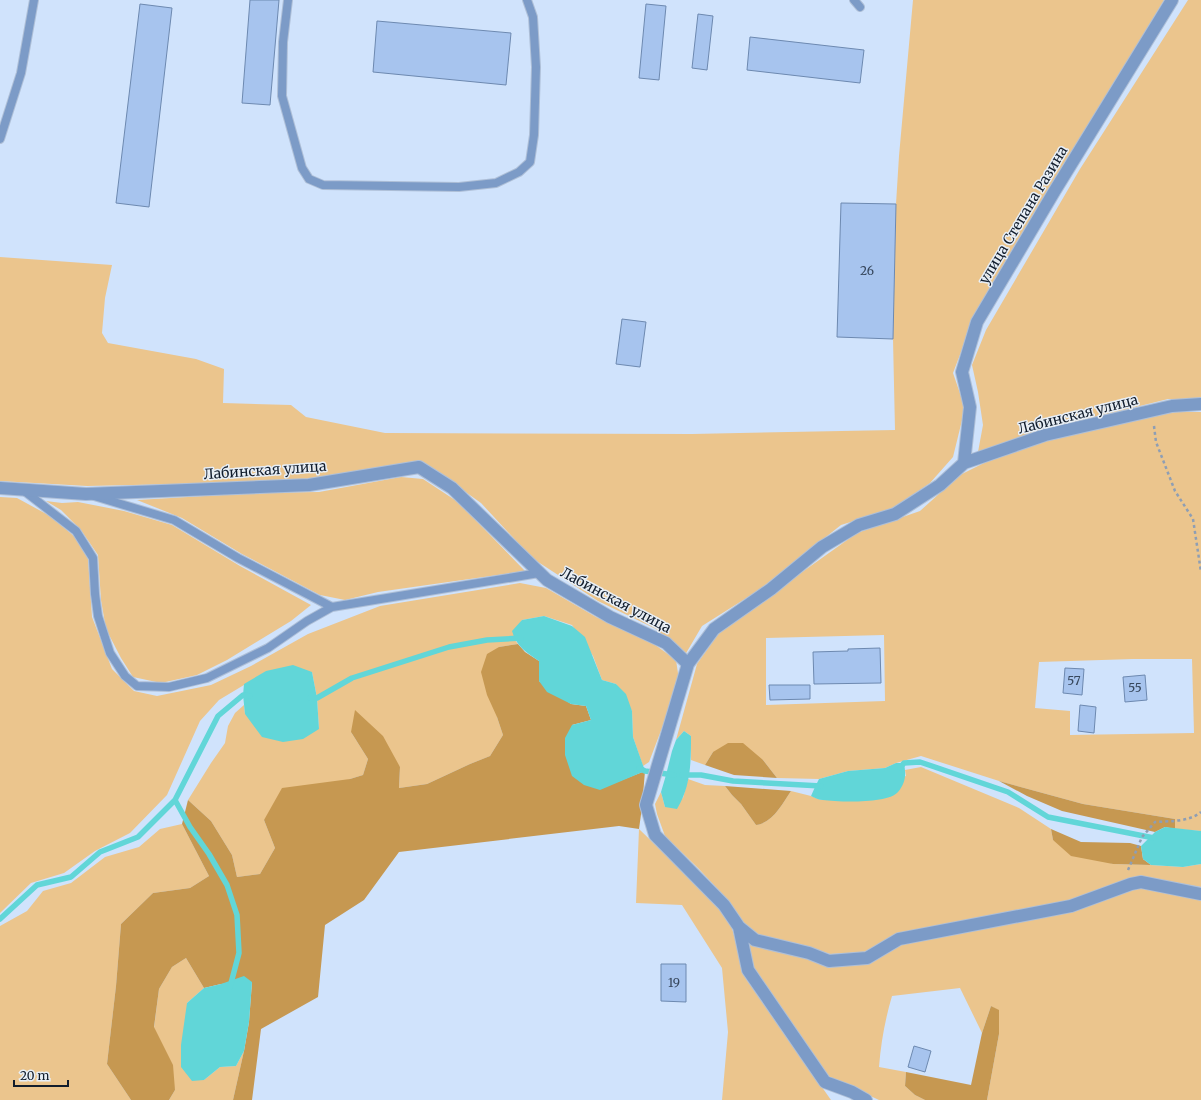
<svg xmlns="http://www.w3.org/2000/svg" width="1201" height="1100" viewBox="0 0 1201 1100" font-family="Merriweather,serif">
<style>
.green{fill:#ebc58d;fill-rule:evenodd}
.forest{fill:#c69851}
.water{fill:#61d6d8}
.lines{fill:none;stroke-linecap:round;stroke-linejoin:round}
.stream{stroke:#61d6d8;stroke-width:5.5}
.building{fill:#a7c4ee;stroke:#6d89b0}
.lane-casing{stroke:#aebfd7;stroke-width:10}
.street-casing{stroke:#aebfd7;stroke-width:14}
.path{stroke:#8e9eb4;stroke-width:2.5;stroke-dasharray:3 3;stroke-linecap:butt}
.lane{stroke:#7c9bc7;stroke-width:8}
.street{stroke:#7c9bc7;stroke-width:12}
.labels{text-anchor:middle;stroke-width:3;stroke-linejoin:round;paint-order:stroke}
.number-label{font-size:12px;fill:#37475c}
.street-label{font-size:14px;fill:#121d2c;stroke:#e8eff7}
</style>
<rect width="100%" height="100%" fill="#d0e3fc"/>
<path class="green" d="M 913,0 L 1164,0 L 972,323 L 953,373 L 965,408 L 953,457 L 930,483 L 892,509 L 841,525 L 759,590 L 702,626 L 685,655 L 656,629 L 598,601 L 532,558 L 481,503 L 422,461 L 309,481 L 87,486 L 0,481 L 0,257 L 112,265 L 105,298 L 102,333 L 108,343 L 196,359 L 224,369 L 223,403 L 291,405 L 306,417 L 385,433 L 692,434 L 895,430 L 893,339 L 896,204 L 899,156 Z
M 1188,0 L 1201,0 L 1201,400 L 1168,399 L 1031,433 L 978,452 L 983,425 L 978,392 L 972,365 L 986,330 L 1080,169 Z
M 1174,412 L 1201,412 L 1201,831 L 1175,829 L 1175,819 L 1083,804 L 999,781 L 921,756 L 896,763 L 885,768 L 848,771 L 819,779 L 777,778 L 763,760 L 713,752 L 705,765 L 691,760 L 691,736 L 684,731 L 676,740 L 697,664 L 721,630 L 857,533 L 920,511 L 960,475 L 986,462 L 1045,441 ZM 884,635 L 885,701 L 766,705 L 766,638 ZM 1133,659 L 1192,659 L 1194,733 L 1070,735 L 1070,711 L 1035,708 L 1039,662 Z
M 401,477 L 423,479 L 458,502 L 525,571 L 378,592 L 345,600 L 320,595 L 242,554 L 182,518 L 137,500 L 257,493 L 319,492 Z
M 0,497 L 17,498 L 50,516 L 75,537 L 88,559 L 92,617 L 112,669 L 134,691 L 157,696 L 211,685 L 251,666 L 308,634 L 380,606 L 520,583 L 546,588 L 596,617 L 647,639 L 676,660 L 679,680 L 665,720 L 649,762 L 643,766 L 633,737 L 632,711 L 616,684 L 602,680 L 593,656 L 572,625 L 544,616 L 522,620 L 514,639 L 518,644 L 499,647 L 497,717 L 503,735 L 490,756 L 470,764 L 427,784 L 399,788 L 400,767 L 351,732 L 368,759 L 363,775 L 350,779 L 264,820 L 275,848 L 260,874 L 237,877 L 232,855 L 211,821 L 188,800 L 211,763 L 225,743 L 228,726 L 235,713 L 244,705 L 245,714 L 319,729 L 317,698 L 312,672 L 267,671 L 219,700 L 200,721 L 167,795 L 130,833 L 95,851 L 64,873 L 31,883 L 0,913 Z
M 46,501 L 62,503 L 78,502 L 124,511 L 172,525 L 240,566 L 311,605 L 291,621 L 227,660 L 197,675 L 161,683 L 133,677 L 121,658 L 106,629 L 101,600 L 98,555 L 81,530 L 61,510 Z
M 921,767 L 1019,808 L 1051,829 L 1053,840 L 1113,864 L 1151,865 L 1183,867 L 1201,864 L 1201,887 L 1139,876 L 1068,903 L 867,952 L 830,954 L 796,943 L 776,940 L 757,936 L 741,921 L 726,898 L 699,869 L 665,836 L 657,814 L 655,804 L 661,792 L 665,807 L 683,798 L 688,779 L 705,785 L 725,786 L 732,795 L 741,804 L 756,825 C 773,823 782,804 791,791 L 811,796 L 821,800 L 906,776 L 905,770 Z
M 182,824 L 209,876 L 190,888 L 153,893 L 121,924 L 116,986 L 107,1064 L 131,1100 L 0,1100 L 0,926 L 27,911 L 43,891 L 71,883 L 105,857 L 139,847 L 160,829 Z
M 639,829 L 710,898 L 730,921 L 746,979 L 831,1100 L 722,1100 L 728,1032 L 722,968 L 682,905 L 636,903 Z
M 1140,885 L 1201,897 L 1201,1100 L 987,1100 L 999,1034 L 999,1011 L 991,1006 L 982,1033 L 960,988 L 892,996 C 885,1020 881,1042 879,1067 L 906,1072 L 905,1086 L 915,1095 L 925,1100 L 879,1100 L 849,1086 L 827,1079 L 751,969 L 744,938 L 829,964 L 905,941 Z
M 186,958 L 204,988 L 187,1003 L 204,1080 L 220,1067 L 236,1066 L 244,1051 L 233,1100 L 169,1100 L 175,1090 L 154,1028 L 159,989 L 172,967 Z"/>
<path class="forest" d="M 518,644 L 525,652 L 539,661 L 539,681 L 571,704 L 586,706 L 591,720 L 572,725 L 617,782 L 645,771 L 642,807 L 639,829 L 619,826 L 399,852 L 364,900 L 325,925 L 318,997 L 261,1029 L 252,1100 L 233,1100 L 244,1051 L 249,1022 L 252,982 L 221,984 L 204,988 L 186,958 L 172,967 L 159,989 L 154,1027 L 173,1065 L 175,1090 L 169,1100 L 131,1100 L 107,1064 L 116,986 L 121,924 L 153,893 L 190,888 L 209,876 L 182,824 L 188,800 L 211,821 L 232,855 L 237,877 L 260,874 L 275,848 L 264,820 L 282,788 L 350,779 L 363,775 L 368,759 L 351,732 L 355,710 L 383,736 L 400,767 L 399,788 L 427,784 L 470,764 L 490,756 L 503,735 L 497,717 L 487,695 L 481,672 L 487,654 L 499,647 Z
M 728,743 L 743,743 L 763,760 L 777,778 L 734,775 L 705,765 L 713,752 Z
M 999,781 L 1083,804 L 1175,819 L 1175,829 L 1165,827 L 1155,832 L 1062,811 L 1027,796 Z
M 725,786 L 791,791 C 782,804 773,823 756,825 L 741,804 L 732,795 Z
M 1051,829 L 1081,842 L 1130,843 L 1141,846 L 1143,859 L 1151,865 L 1113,864 L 1071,856 L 1053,840 Z
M 991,1006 L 999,1010 L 999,1034 L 987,1100 L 925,1100 L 915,1095 L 905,1086 L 906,1072 L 971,1085 L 982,1033 Z"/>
<path class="water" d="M 544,616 L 572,626 L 585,637 L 602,680 L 616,684 L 626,694 L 632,711 L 633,737 L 645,771 L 600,790 L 584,785 L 572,776 L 565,755 L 565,738 L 572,725 L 591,720 L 586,706 L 571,704 L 547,692 L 539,681 L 539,661 C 527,653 516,646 512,631 L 522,620 Z
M 293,665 L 312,672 L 317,698 L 319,729 L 303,739 L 283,742 L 262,737 L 245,714 L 243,695 L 244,684 L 266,671 Z
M 684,731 L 691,736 C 691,762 691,786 677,809 L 665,807 L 661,792 L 666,775 L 672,751 L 676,740 Z
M 896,763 L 904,763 C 906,775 906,782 898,792 C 888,804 838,802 823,800 C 819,800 815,798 811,796 L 815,787 L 819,779 L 848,771 L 885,768 Z
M 1165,827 L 1201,831 L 1201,864 L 1183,867 L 1151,865 L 1143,859 L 1141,846 L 1155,832 Z
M 244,976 L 252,982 L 249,1022 L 244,1051 L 236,1066 L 220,1067 L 204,1080 L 192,1081 L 181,1067 L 181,1045 L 187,1003 L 204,988 L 221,984 Z"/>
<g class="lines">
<path class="stream" d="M 310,698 L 317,698 L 352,678 L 449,647 L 487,640 L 521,638
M 639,768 L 645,771 L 674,775
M 900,768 L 904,763 L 920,762 L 1008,792 L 1048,817 L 1154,838
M 682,775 L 701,775 L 733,781 L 821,786
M 175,800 L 190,827 L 209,854 L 227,885 L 237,915 L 239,953 L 230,987
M 0,919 L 37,885 L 71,877 L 100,852 L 138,837 L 175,800 L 218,716 L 243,695 L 250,696"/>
</g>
<path class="building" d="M 250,0 L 279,0 L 270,105 L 242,103 Z
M 140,4 L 172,8 L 149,207 L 116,203 Z
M 646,4 L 666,6 L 659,80 L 639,78 Z
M 698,14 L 713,16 L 707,70 L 692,68 Z
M 377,21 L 511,33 L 506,85 L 373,72 Z
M 750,37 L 864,50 L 860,83 L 747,70 Z
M 841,203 L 896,204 L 893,339 L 837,337 Z
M 622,319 L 646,322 L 640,367 L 616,364 Z
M 880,648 L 881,683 L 814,684 L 813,652 L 848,651 L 848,649 Z
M 1065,668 L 1084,669 L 1082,695 L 1063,693 Z
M 1145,675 L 1147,700 L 1125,702 L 1123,677 Z
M 769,685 L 810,685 L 810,699 L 770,700 Z
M 1080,705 L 1096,707 L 1094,733 L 1078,731 Z
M 661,964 L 686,964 L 686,1002 L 661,1001 Z
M 914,1046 L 931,1051 L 925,1072 L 908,1067 Z"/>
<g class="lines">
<g class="lane-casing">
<path id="lane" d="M 288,0 L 283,42 L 282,96 L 302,168 L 309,179 L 323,185 L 459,187 L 496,183 L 519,172 L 530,162 L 534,135 L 536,67 L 533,17 L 527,0
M 854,0 L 860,7
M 0,139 L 21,73 L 34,0
M 23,490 L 76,531 L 93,558 L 95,594 L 98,616 L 110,653 L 125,676 L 137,686 L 169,687 L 207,678 L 268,648 L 307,621 L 332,607
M 94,496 L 174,520 L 238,558 L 332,607 L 539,573"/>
</g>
<g class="street-casing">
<path id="street" d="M 964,463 L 970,407 L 962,372 L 977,322 L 1054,192 L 1172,0
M 0,488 L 86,494 L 309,485 L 419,467 L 452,488 L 547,580 L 610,617 L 666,643 L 688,664 L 714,629 L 771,589 L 822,547 L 859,525 L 895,514 L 940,485 L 964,463 L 1045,435 L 1172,406 L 1201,404
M 688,664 L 646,805 L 655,835 L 724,905 L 739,927 L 748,970 L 825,1082 L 852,1092 L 866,1100
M 739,927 L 755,940 L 809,953 L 829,961 L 867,958 L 899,939 L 1071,906 L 1131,884 L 1141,882 L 1201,894"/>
</g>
<path class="path" d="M 1154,426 L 1156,442 L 1175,491 L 1193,519 L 1201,572
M 1128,870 L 1142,837 L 1155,822 C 1170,821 1189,822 1201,812"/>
<use href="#lane" class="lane"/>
<use href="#street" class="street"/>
</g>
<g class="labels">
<g class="number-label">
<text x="867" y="275">26</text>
<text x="1074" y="685">57</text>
<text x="1135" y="692">55</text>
<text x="674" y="987">19</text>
</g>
<g class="street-label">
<text transform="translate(1023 215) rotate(-59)" y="5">улица Степана Разина</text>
<text transform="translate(1078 414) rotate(-14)" y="5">Лабинская улица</text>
<text transform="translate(265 470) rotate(-4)" y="5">Лабинская улица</text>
<text transform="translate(616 600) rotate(28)" y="5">Лабинская улица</text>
</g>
</g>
<path d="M14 1080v6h54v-6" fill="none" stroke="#121d2c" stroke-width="2"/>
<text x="20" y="1080" font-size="12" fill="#121d2c" stroke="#e8eff7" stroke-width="3" paint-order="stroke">20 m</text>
</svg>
